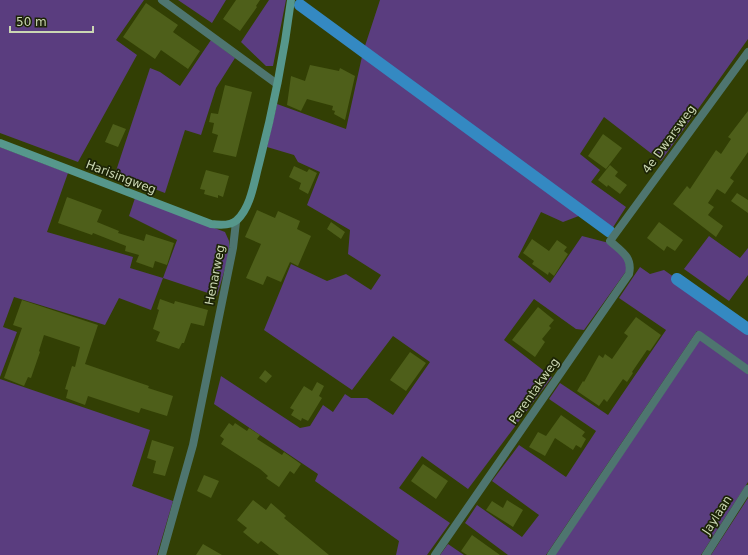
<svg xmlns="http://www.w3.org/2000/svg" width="748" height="555" viewBox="0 0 748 555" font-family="'DejaVu Sans',sans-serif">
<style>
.green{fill:#5a3d7f}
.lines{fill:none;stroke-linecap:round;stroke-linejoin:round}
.canal{stroke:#3489c2;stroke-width:12}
.building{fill:#4e5f1a}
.street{stroke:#4e756f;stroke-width:8}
.secondary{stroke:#56978c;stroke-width:8}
.labels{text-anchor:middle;stroke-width:3.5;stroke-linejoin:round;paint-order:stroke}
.street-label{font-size:12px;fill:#cbd7b3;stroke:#1c2406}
</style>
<rect width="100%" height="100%" fill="#323f04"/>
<path class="green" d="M 0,0 L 144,0 L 116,40 L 137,55 L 78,162 L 0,133 Z
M 178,0 L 226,0 L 212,23 Z
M 269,0 L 286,0 L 273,66 L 266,66 L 241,42 Z
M 380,0 L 748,0 L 748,39 L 661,161 L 604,117 L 580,154 L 600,170 L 591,182 L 626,207 L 610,232 L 584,214 L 563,222 L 541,212 L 518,257 L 550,283 L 582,236 L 609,243 L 624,257 L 627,270 L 584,330 L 576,329 L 534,299 L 504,340 L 552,377 L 468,489 L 422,456 L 399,488 L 450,523 L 427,555 L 396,555 L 399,541 L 315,481 L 318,474 L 214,404 L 221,376 L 300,428 L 310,426 L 323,405 L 333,412 L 345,394 L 351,398 L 367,398 L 393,415 L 430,362 L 393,336 L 352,390 L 264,330 L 291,264 L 327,281 L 346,274 L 371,290 L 381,275 L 348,254 L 350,230 L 307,205 L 320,172 L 298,162 L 294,155 L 267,147 L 277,104 L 346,129 L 363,52 Z
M 211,40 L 235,58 L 216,88 L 201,135 L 185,130 L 165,193 L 115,174 L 150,68 L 160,72 L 180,86 Z
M 0,147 L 68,173 L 47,232 L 133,257 L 130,268 L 163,278 L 177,240 L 129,216 L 135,198 L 225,232 L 229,241 L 229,255 L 217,296 L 163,278 L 151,310 L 119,298 L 105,325 L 14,297 L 3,327 L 17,332 L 0,377 Z
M 709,236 L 740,258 L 748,248 L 748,275 L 729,301 L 684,269 Z
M 640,267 L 650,274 L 664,270 L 748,329 L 748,366 L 697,331 L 546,555 L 508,555 L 465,523 L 477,505 L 522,537 L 539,515 L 492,481 L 519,445 L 566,477 L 596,431 L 549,399 L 560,383 L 608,415 L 666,330 L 619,298 Z
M 700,339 L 748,374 L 748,482 L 701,555 L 555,555 Z
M 0,379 L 150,430 L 132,486 L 173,501 L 157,555 L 0,555 Z
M 748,498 L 748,555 L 711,555 Z
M 448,544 L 464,555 L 440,555 Z"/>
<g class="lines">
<path class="canal" d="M 300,5 L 610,232
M 677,279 L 748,329"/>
</g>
<path class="building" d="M 236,0 L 260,0 L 256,6 L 257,7 L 240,31 L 223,19 Z
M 146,3 L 178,25 L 173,32 L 200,51 L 188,69 L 161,50 L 155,59 L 123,37 Z
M 310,65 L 339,71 L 340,68 L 355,76 L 345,120 L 334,114 L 335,111 L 332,110 L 333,106 L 307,99 L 301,111 L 287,105 L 291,76 L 305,81 Z
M 225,85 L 252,92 L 236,157 L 213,152 L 218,135 L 212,133 L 214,123 L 209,122 L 211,113 L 218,114 Z
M 748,111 L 748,152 L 730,178 L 734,181 L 725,194 L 717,189 L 708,203 L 714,207 L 708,215 L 723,226 L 716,237 L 673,204 L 687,186 L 690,189 L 716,150 L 721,154 L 731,139 L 728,137 Z
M 113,124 L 126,129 L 118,147 L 105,142 Z
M 603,134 L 622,148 L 606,169 L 588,156 Z
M 610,165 L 618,172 L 615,176 L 627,185 L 620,194 L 608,185 L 607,187 L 598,180 Z
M 294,166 L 307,172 L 309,169 L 317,173 L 308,194 L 299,189 L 301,183 L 289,177 Z
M 206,170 L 229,176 L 223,197 L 218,195 L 218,198 L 204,194 L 205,190 L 200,189 Z
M 737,193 L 748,200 L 748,213 L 731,201 Z
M 67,197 L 102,210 L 97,222 L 119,231 L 118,233 L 144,241 L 146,234 L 174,243 L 167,265 L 155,261 L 153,268 L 136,262 L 139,255 L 125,251 L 126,246 L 93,233 L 92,235 L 58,223 Z
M 257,210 L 275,218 L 278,211 L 300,221 L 297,229 L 311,236 L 298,266 L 290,262 L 281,282 L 267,276 L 263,285 L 246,278 L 261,244 L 245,237 Z
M 331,222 L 345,232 L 341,239 L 327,229 Z
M 659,222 L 683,240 L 675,251 L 667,246 L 664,251 L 647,238 Z
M 532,239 L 549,251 L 557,240 L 567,247 L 564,251 L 568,254 L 554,276 L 549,272 L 548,275 L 532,264 L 534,261 L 523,253 Z
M 160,299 L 174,304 L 175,301 L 208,310 L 204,326 L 191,323 L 184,343 L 182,343 L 179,349 L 156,341 L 160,332 L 153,329 L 159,310 L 157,309 Z
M 22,300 L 98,325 L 85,364 L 149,386 L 148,388 L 173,396 L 167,416 L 141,408 L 139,413 L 88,396 L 85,405 L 66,398 L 68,390 L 65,389 L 72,366 L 75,367 L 80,347 L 44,335 L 39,351 L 40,352 L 31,378 L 28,377 L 24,386 L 4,378 L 22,328 L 13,325 Z
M 538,307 L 554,320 L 549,326 L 551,328 L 542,339 L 545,342 L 535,357 L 512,340 Z
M 636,317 L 661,335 L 650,351 L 647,350 L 632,372 L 633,373 L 627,382 L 623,379 L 607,402 L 604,399 L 599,406 L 577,391 L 583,381 L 584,382 L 599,355 L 603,358 L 605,354 L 612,359 L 628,336 L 624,333 Z
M 410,352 L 426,363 L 406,391 L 390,380 Z
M 265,370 L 272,376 L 266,383 L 259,378 Z
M 317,382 L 324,386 L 319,396 L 322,398 L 308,421 L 302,418 L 301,421 L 291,415 L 294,410 L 290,408 L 304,386 L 312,391 Z
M 561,415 L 585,432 L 582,436 L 586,439 L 581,448 L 576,445 L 573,450 L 555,438 L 545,456 L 529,447 L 538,432 L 546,436 Z
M 229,423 L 233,426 L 235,423 L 247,431 L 249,428 L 260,435 L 257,439 L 282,455 L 284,452 L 301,464 L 294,474 L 290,471 L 279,487 L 266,478 L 268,476 L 260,469 L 221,444 L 224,439 L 220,436 Z
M 152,440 L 174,447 L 165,476 L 153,473 L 156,461 L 147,458 Z
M 423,464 L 448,481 L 436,499 L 411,481 Z
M 204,475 L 219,481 L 211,498 L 197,491 Z
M 253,500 L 266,510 L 271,503 L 286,516 L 284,518 L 329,555 L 279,555 L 261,541 L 258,544 L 243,532 L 247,528 L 237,520 Z
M 507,500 L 523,510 L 513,527 L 486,510 L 492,501 L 503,508 Z
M 472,535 L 500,555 L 467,555 L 461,551 Z
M 203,544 L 222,555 L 196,555 Z"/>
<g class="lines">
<path class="street" d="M 162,0 L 277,84
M 162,555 L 193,445 L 233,248 L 236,222
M 435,555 L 629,274 C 633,257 621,251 610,241 L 748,52
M 551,555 L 699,335 L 748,370
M 706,555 L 748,489"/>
<path class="secondary" d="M 0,143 L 211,224 C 218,225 231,226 237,220 C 251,207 254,182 259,164 C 273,110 284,55 291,0"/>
</g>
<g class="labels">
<g class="street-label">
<text transform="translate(669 139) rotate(-54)" y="4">4e Dwarsweg</text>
<text transform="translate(121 177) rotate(21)" y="4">Harisingweg</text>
<text transform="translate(215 275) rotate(-79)" y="4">Henarweg</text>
<text transform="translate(534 391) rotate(-55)" y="4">Perentakweg</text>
<text transform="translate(717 515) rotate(-57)" y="4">Jaylaan</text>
</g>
</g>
<path d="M10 26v6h83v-6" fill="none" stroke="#cbd7b3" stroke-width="2"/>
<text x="16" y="26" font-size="12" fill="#cbd7b3" stroke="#1c2406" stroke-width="3" paint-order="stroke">50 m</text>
</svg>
